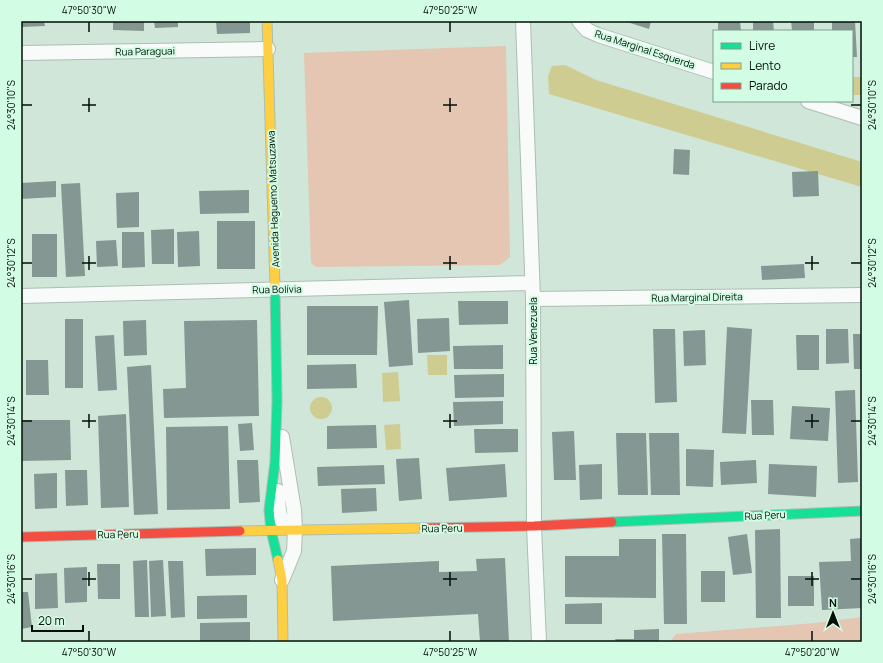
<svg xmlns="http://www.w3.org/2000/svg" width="883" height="663" viewBox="0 0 883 663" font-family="Manrope,sans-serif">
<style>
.green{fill:#e4c6b2}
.water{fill:#cfcc91}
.building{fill:#849793}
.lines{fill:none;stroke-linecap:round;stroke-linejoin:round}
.street-casing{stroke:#acbeb4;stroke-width:16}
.fast-casing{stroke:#acbeb4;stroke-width:11}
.slow-casing{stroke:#acbeb4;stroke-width:11}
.jam-casing{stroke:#acbeb4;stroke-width:11}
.street{stroke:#f8fbf9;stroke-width:14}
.fast{stroke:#16e098;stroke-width:9}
.slow{stroke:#ffcf43;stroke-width:9}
.jam{stroke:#f24e42;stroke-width:9}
.ticks{fill:none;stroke:#020f07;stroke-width:1.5}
.labels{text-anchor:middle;stroke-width:4;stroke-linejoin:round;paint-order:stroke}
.street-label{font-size:10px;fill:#020f07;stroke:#d3fce4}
.neatline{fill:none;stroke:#020f07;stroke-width:1.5}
.ticks-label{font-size:10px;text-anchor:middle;fill:#020f07}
</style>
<rect width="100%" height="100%" fill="#cfe6d8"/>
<path class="green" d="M 506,46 L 510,257 L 500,265 L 316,267 L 311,263 L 304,53 Z
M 862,617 L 862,642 L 670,642 L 676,634 L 816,623 Z"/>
<path class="water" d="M 565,65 L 596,80 L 862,162 L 862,187 L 549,94 L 548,76 L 552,66 Z
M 852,77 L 862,77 L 862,95 L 852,95 Z
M 427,355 L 447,355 L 447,375 L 428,375 Z
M 398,372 L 400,401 L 383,402 L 382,373 Z
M310 408a11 11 0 1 1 22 0a11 11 0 1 1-22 0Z
M 400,424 L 401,449 L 386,450 L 384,425 Z"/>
<path class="building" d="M 22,21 L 44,21 L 45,26 L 22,27 Z
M 113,21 L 144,21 L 144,31 L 113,30 Z
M 154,21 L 178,21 L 178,27 L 155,28 Z
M 216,21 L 250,21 L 250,33 L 217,34 Z
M 624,21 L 651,21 L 649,29 Z
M 718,21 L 740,21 L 741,31 L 718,31 Z
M 753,21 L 773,21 L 774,31 L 753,31 Z
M 791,21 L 814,21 L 814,30 L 792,30 Z
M 832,21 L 855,21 L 857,57 L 852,57 L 852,31 L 832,31 Z
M 674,149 L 690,150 L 689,175 L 673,174 Z
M 818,171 L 819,196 L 793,197 L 792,172 Z
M 56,181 L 56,197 L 21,199 L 21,183 Z
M 80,183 L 85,276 L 66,277 L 61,184 Z
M 249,190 L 249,213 L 200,214 L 199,191 Z
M 139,192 L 139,227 L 117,228 L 116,193 Z
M 217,221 L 255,221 L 255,269 L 217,269 Z
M 174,229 L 174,264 L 152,264 L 151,230 Z
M 199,231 L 200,266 L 178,267 L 177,232 Z
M 122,232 L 144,232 L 145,267 L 122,268 Z
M 32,234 L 57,234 L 57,277 L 32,277 Z
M 116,240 L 118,266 L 97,267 L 96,241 Z
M 804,264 L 805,278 L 762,280 L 761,266 Z
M 409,300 L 413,365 L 389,367 L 384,302 Z
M 458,301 L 508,301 L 508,324 L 459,325 Z
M 307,306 L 378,306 L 377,355 L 307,355 Z
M 449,318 L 450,351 L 418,353 L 417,319 Z
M 65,319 L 83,319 L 83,388 L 65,388 Z
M 146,320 L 147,355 L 124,356 L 123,321 Z
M 257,320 L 259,416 L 164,418 L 163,389 L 186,388 L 184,321 Z
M 727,327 L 752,329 L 746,434 L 722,433 Z
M 653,329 L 675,329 L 677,402 L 655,403 Z
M 826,329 L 848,329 L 849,363 L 826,364 Z
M 705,330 L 706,365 L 684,366 L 683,331 Z
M 853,334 L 862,334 L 862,369 L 854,369 Z
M 114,335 L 117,390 L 98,391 L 95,336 Z
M 796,335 L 819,335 L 819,370 L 797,370 Z
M 503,345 L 503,369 L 454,369 L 453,346 Z
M 26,360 L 48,360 L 49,395 L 26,395 Z
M 356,364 L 357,388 L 307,389 L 307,365 Z
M 151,365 L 158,514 L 134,515 L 127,367 Z
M 504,374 L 504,397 L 455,398 L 454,375 Z
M 855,390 L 858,482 L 838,483 L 835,391 Z
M 751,400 L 773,400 L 774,435 L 752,435 Z
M 503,401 L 503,424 L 454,426 L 453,402 Z
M 792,406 L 830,408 L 828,441 L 790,439 Z
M 126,414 L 129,507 L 101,508 L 98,416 Z
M 21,420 L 70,420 L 71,460 L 21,461 Z
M 252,423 L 254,450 L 240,451 L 238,424 Z
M 376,425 L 377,448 L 327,449 L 327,426 Z
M 228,426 L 230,509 L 167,510 L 166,427 Z
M 474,429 L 518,429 L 518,452 L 475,453 Z
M 574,431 L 576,480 L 554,480 L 552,432 Z
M 616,433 L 646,433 L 648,495 L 618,495 Z
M 649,433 L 679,433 L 680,495 L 651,495 Z
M 686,449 L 714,450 L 713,487 L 686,486 Z
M 419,458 L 422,499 L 399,501 L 396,459 Z
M 237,460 L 258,460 L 260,502 L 239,503 Z
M 756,460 L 757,483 L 721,485 L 720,462 Z
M 505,464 L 507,497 L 449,501 L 446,468 Z
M 602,464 L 602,499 L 580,500 L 579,465 Z
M 769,464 L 817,466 L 816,497 L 768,494 Z
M 384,465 L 385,484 L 318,486 L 317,467 Z
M 65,470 L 87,470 L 88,505 L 66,506 Z
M 57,473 L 57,508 L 35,509 L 34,474 Z
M 376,488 L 377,511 L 342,513 L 341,489 Z
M 780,529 L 781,618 L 756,618 L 755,530 Z
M 662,534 L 686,534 L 687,624 L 664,624 Z
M 747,534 L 752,573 L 733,575 L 728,537 Z
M 862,538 L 862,608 L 822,610 L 819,562 L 851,561 L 850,539 Z
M 619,539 L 656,539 L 656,598 L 565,597 L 565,556 L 619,556 Z
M 256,548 L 256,575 L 206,576 L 205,549 Z
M 505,558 L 509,642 L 480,642 L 478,614 L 333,621 L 331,566 L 439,561 L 439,572 L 477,571 L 476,559 Z
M 147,560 L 149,617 L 135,617 L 133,561 Z
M 163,560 L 166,616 L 151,617 L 149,561 Z
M 168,561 L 183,561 L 185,617 L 171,618 Z
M 97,564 L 120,564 L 120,599 L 98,599 Z
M 87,567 L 87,602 L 65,603 L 64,568 Z
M 701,571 L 725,571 L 725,602 L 701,602 Z
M 57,573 L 58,608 L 35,609 L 35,574 Z
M 788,576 L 814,576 L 814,606 L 788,606 Z
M 21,592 L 28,592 L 32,627 L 21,629 Z
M 247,595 L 247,618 L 197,619 L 197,596 Z
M 602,603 L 602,624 L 565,624 L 565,604 Z
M 250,622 L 250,642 L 200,642 L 200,623 Z
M 659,629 L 659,642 L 616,642 L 615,639 L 634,639 L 634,630 Z"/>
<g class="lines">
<g class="street-casing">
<path id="street" d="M 523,21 L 533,299 L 534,526 L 539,642
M 579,21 L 587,30 L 598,35 L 714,72
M 21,53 L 268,49
M 808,101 L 862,118
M 21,296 L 532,283
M 533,299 L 862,295
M 278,491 C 278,500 278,520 286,526 C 288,528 292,529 295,530
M 282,580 L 294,551 L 295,530 L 294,510 L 282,437"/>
</g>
<g class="fast-casing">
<path id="fast" d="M 275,287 L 277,401 L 275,462 L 269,510 L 271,530 L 278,560
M 612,522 L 862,511"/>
</g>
<g class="slow-casing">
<path id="slow" d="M 267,21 L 275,287
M 240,531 L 424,528
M 278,560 L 282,580 L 283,642"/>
</g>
<g class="jam-casing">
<path id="jam" d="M 424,528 L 534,526 L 612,522
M 21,537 L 240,531"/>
</g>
<use href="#street" class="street"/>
<use href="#fast" class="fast"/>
<use href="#slow" class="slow"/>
<use href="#jam" class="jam"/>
</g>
<path class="ticks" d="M 89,22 L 89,32M 450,22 L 450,32M 89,98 L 89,112M 450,98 L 450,112M 22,105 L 32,105M 82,105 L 96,105M 443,105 L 457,105M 851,105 L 861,105M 89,256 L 89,270M 450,256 L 450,270M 812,256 L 812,270M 22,263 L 32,263M 82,263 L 96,263M 443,263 L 457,263M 805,263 L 819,263M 851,263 L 861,263M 89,414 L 89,428M 450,414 L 450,428M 812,414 L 812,428M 22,421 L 32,421M 82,421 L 96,421M 443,421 L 457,421M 805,421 L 819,421M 851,421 L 861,421M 89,572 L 89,586M 450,572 L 450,586M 812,572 L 812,586M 22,579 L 32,579M 82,579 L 96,579M 443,579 L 457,579M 805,579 L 819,579M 851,579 L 861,579M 89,631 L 89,641M 450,631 L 450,641M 812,631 L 812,641"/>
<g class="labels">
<g class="street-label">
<text transform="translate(645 49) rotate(18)" y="4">Rua Marginal Esquerda</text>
<text transform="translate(145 51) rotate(-1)" y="4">Rua Paraguai</text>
<text transform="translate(273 199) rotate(-92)" y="4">Avenida Haguemo Matsuzawa</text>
<text transform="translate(277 289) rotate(-1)" y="4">Rua Bolívia</text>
<text transform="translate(697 297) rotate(-1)" y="4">Rua Marginal Direita</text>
<text transform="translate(533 331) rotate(-90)" y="4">Rua Venezuela</text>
<text transform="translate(765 515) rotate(-3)" y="4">Rua Peru</text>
<text transform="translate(442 528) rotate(-1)" y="4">Rua Peru</text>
<text transform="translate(118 534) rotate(-1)" y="4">Rua Peru</text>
</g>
</g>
<rect width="883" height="663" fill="none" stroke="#d3fce4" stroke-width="44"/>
<rect x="713" y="30" width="140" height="72" fill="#d3fce4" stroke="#7f9d8c"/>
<rect x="721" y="43" width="20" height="6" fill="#16e098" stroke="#7f9d8c"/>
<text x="749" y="50" font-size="12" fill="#020f07">Livre</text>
<rect x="721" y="63" width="20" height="6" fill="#ffcf43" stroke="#7f9d8c"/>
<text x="749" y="70" font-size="12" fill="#020f07">Lento</text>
<rect x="721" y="83" width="20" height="6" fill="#f24e42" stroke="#7f9d8c"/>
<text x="749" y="90" font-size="12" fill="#020f07">Parado</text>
<g transform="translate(833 613)" stroke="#d3fce4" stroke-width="3" paint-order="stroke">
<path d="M0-3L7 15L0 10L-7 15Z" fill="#020f07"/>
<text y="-6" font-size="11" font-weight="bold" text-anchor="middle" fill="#020f07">N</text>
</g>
<path d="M32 625v6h51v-6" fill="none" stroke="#020f07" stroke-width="2"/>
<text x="38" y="625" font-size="12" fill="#020f07" stroke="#d3fce4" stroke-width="3" paint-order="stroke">20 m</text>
<rect x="22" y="22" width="839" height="619" class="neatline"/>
<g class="ticks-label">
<text x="89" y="14">47°50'30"W</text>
<text x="450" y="14">47°50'25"W</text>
<text transform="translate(11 105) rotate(-90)" y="4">24°30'10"S</text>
<text transform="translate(872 105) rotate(-90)" y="4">24°30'10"S</text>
<text transform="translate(11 263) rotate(-90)" y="4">24°30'12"S</text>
<text transform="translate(872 263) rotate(-90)" y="4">24°30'12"S</text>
<text transform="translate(11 421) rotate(-90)" y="4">24°30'14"S</text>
<text transform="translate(872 421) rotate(-90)" y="4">24°30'14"S</text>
<text transform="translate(11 579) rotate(-90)" y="4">24°30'16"S</text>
<text transform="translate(872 579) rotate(-90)" y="4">24°30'16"S</text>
<text x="89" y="656">47°50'30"W</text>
<text x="450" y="656">47°50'25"W</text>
<text x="812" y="656">47°50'20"W</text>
</g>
</svg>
